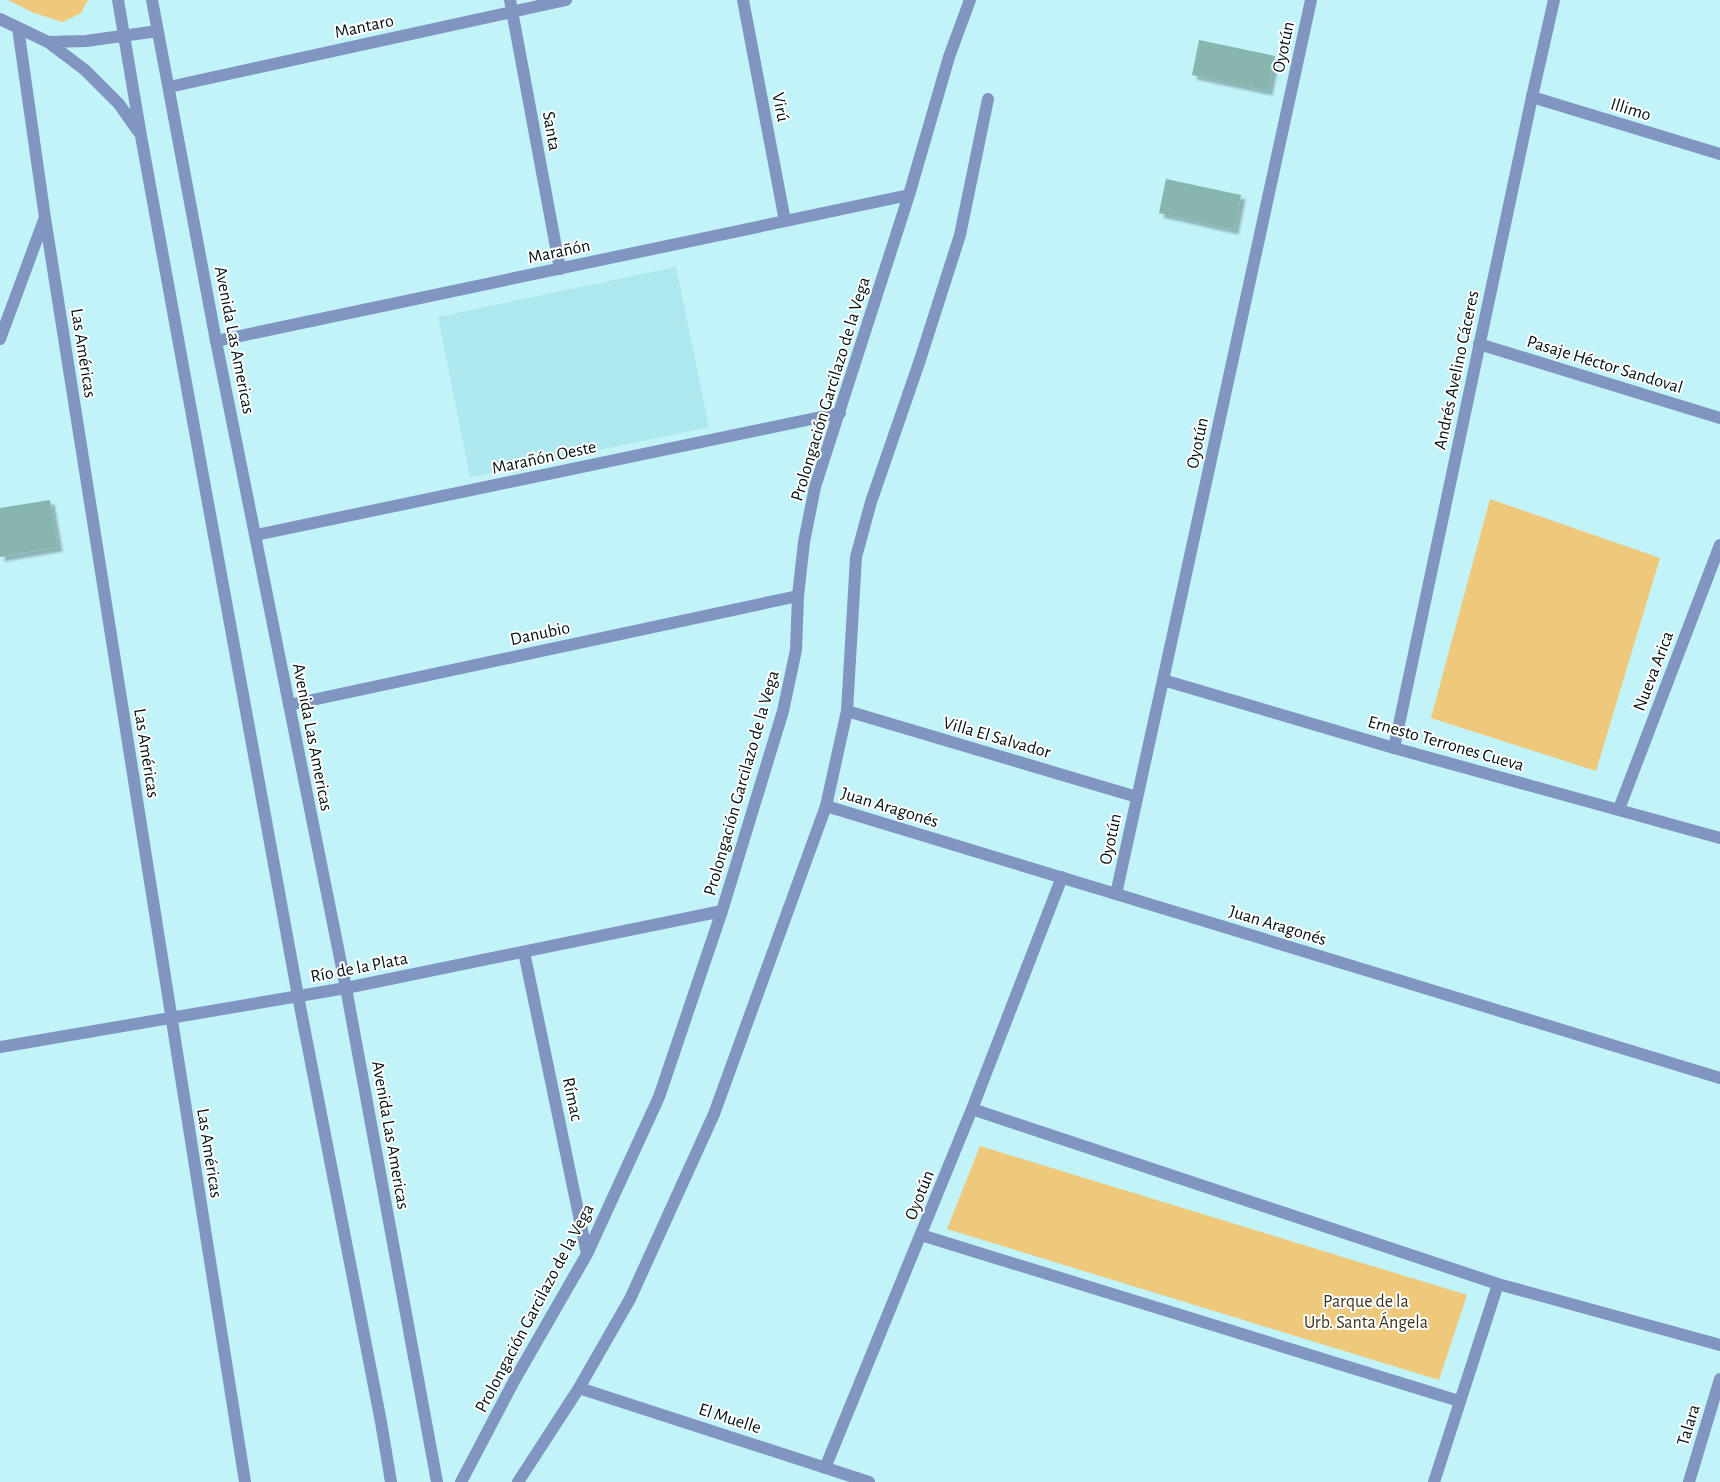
<svg xmlns="http://www.w3.org/2000/svg" width="1720" height="1482" viewBox="0 0 1720 1482" font-family="'Alegreya Sans',sans-serif">
<style>
.built{fill:#ade8ee}
.green{fill:#eec87b}
.building{fill:#87b6af;filter:url(#shadow)}
.lines{fill:none;stroke-linecap:round;stroke-linejoin:round}
.service{stroke:#8095c0;stroke-width:12}
.minor{stroke:#8095c0;stroke-width:12}
.tertiary{stroke:#8095c0;stroke-width:12}
.labels{text-anchor:middle;stroke-width:4;stroke-linejoin:round;paint-order:stroke}
.street-label{font-size:18px;fill:#021214;stroke:#fff}
.park-label{font-size:18px;fill:#3d331e;stroke:#fff}
</style>
<defs>
<filter id="shadow"><feDropShadow dx="4.5" dy="4.5" stdDeviation="1" flood-color="#0004"/></filter>
</defs>
<rect width="100%" height="100%" fill="#c1f3f8"/>
<path class="built" d="M 676,267 L 709,427 L 470,477 L 438,317 Z"/>
<path class="green" d="M 8,0 L 88,0 L 81,13 L 63,22 L 34,13 Z
M 1490,499 L 1660,558 L 1596,771 L 1431,718 Z
M 980,1146 L 1467,1295 L 1439,1380 L 947,1229 Z"/>
<path class="building" d="M 1199,40 L 1275,56 L 1268,91 L 1192,75 Z
M 1166,179 L 1241,195 L 1234,230 L 1159,213 Z
M 50,500 L 58,547 L 0,557 L 0,508 Z"/>
<g class="lines">
<path class="service" d="M 847,711 L 1137,797"/>
<path class="minor" d="M 510,0 L 560,269
M 743,0 L 785,221
M 18,28 L 45,218 L 245,1482
M 169,87 L 566,0
M 1532,97 L 1720,154
M 0,339 L 44,220
M 216,341 L 909,195
M 1479,344 L 1720,418
M 256,535 L 840,413
M 1163,680 L 1311,0
M 289,705 L 798,596
M 1394,748 L 1720,838
M 826,806 L 847,711 L 856,557 L 871,502 L 920,360 L 960,235 L 988,99
M 1619,809 L 1720,545
M 1116,894 L 1720,1078
M 524,952 L 587,1254
M 0,1047 L 346,988 L 722,911
M 972,1109 L 1498,1284 L 1720,1345
M 921,1235 L 1459,1401
M 579,1388 L 869,1482
M 825,1468 L 972,1109 L 1062,877
M 461,1482 L 514,1381 L 587,1254 L 659,1097 L 722,911 L 783,711 L 796,650 L 798,596 L 804,542 L 815,487 L 909,195 L 949,57 L 970,0
M 1434,1482 L 1498,1284
M 1689,1482 L 1720,1379"/>
<path class="tertiary" d="M 118,0 L 141,136 L 298,996 L 381,1422 L 391,1482
M 152,0 L 216,341 L 346,988 L 437,1482
M 0,19 L 48,42 L 86,41 L 158,31
M 48,42 L 85,70 L 119,104 L 138,131
M 518,1482 L 579,1388 L 630,1299 L 714,1114 L 826,806 L 1116,894 L 1163,680 L 1394,748 L 1532,97 L 1554,0"/>
</g>
<g class="labels">
<g class="street-label">
<text transform="translate(364 26) rotate(-12)" y="6">Mantaro</text>
<text transform="translate(1283 47) rotate(-78)" y="6">Oyotún</text>
<text transform="translate(781 107) rotate(79)" y="6">Virú</text>
<text transform="translate(1631 109) rotate(17)" y="6">Illimo</text>
<text transform="translate(552 131) rotate(80)" y="6">Santa</text>
<text transform="translate(559 251) rotate(-12)" y="6">Marañón</text>
<text transform="translate(235 340) rotate(79)" y="6">Avenida Las Americas</text>
<text transform="translate(84 353) rotate(81)" y="6">Las Américas</text>
<text transform="translate(1605 364) rotate(17)" y="6">Pasaje Héctor Sandoval</text>
<text transform="translate(1456 370) rotate(-78)" y="6">Andrés Avelino Cáceres</text>
<text transform="translate(830 389) rotate(-73)" y="6">Prolongación Garcilazo de la Vega</text>
<text transform="translate(1197 443) rotate(-78)" y="6">Oyotún</text>
<text transform="translate(544 457) rotate(-12)" y="6">Marañón Oeste</text>
<text transform="translate(540 633) rotate(-12)" y="6">Danubio</text>
<text transform="translate(1653 671) rotate(-69)" y="6">Nueva Arica</text>
<text transform="translate(313 737) rotate(79)" y="6">Avenida Las Americas</text>
<text transform="translate(997 737) rotate(16)" y="6">Villa El Salvador</text>
<text transform="translate(1446 743) rotate(16)" y="6">Ernesto Terrones Cueva</text>
<text transform="translate(147 753) rotate(81)" y="6">Las Américas</text>
<text transform="translate(741 783) rotate(-74)" y="6">Prolongación Garcilazo de la Vega</text>
<text transform="translate(890 807) rotate(17)" y="6">Juan Aragonés</text>
<text transform="translate(1110 839) rotate(-78)" y="6">Oyotún</text>
<text transform="translate(1278 925) rotate(17)" y="6">Juan Aragonés</text>
<text transform="translate(359 967) rotate(-11)" y="6">Río de la Plata</text>
<text transform="translate(573 1099) rotate(78)" y="6">Rímac</text>
<text transform="translate(391 1135) rotate(80)" y="6">Avenida Las Americas</text>
<text transform="translate(210 1153) rotate(81)" y="6">Las Américas</text>
<text transform="translate(919 1195) rotate(-68)" y="6">Oyotún</text>
<text transform="translate(534 1308) rotate(-62)" y="6">Prolongación Garcilazo de la Vega</text>
<text transform="translate(730 1418) rotate(18)" y="6">El Muelle</text>
<text transform="translate(1688 1425) rotate(-73)" y="6">Talara</text>
</g>
<g class="park-label">
<text x="1366" y="1307">Parque de la<tspan x="1366" dy="21">Urb. Santa Ángela</tspan></text>
</g>
</g>
</svg>
